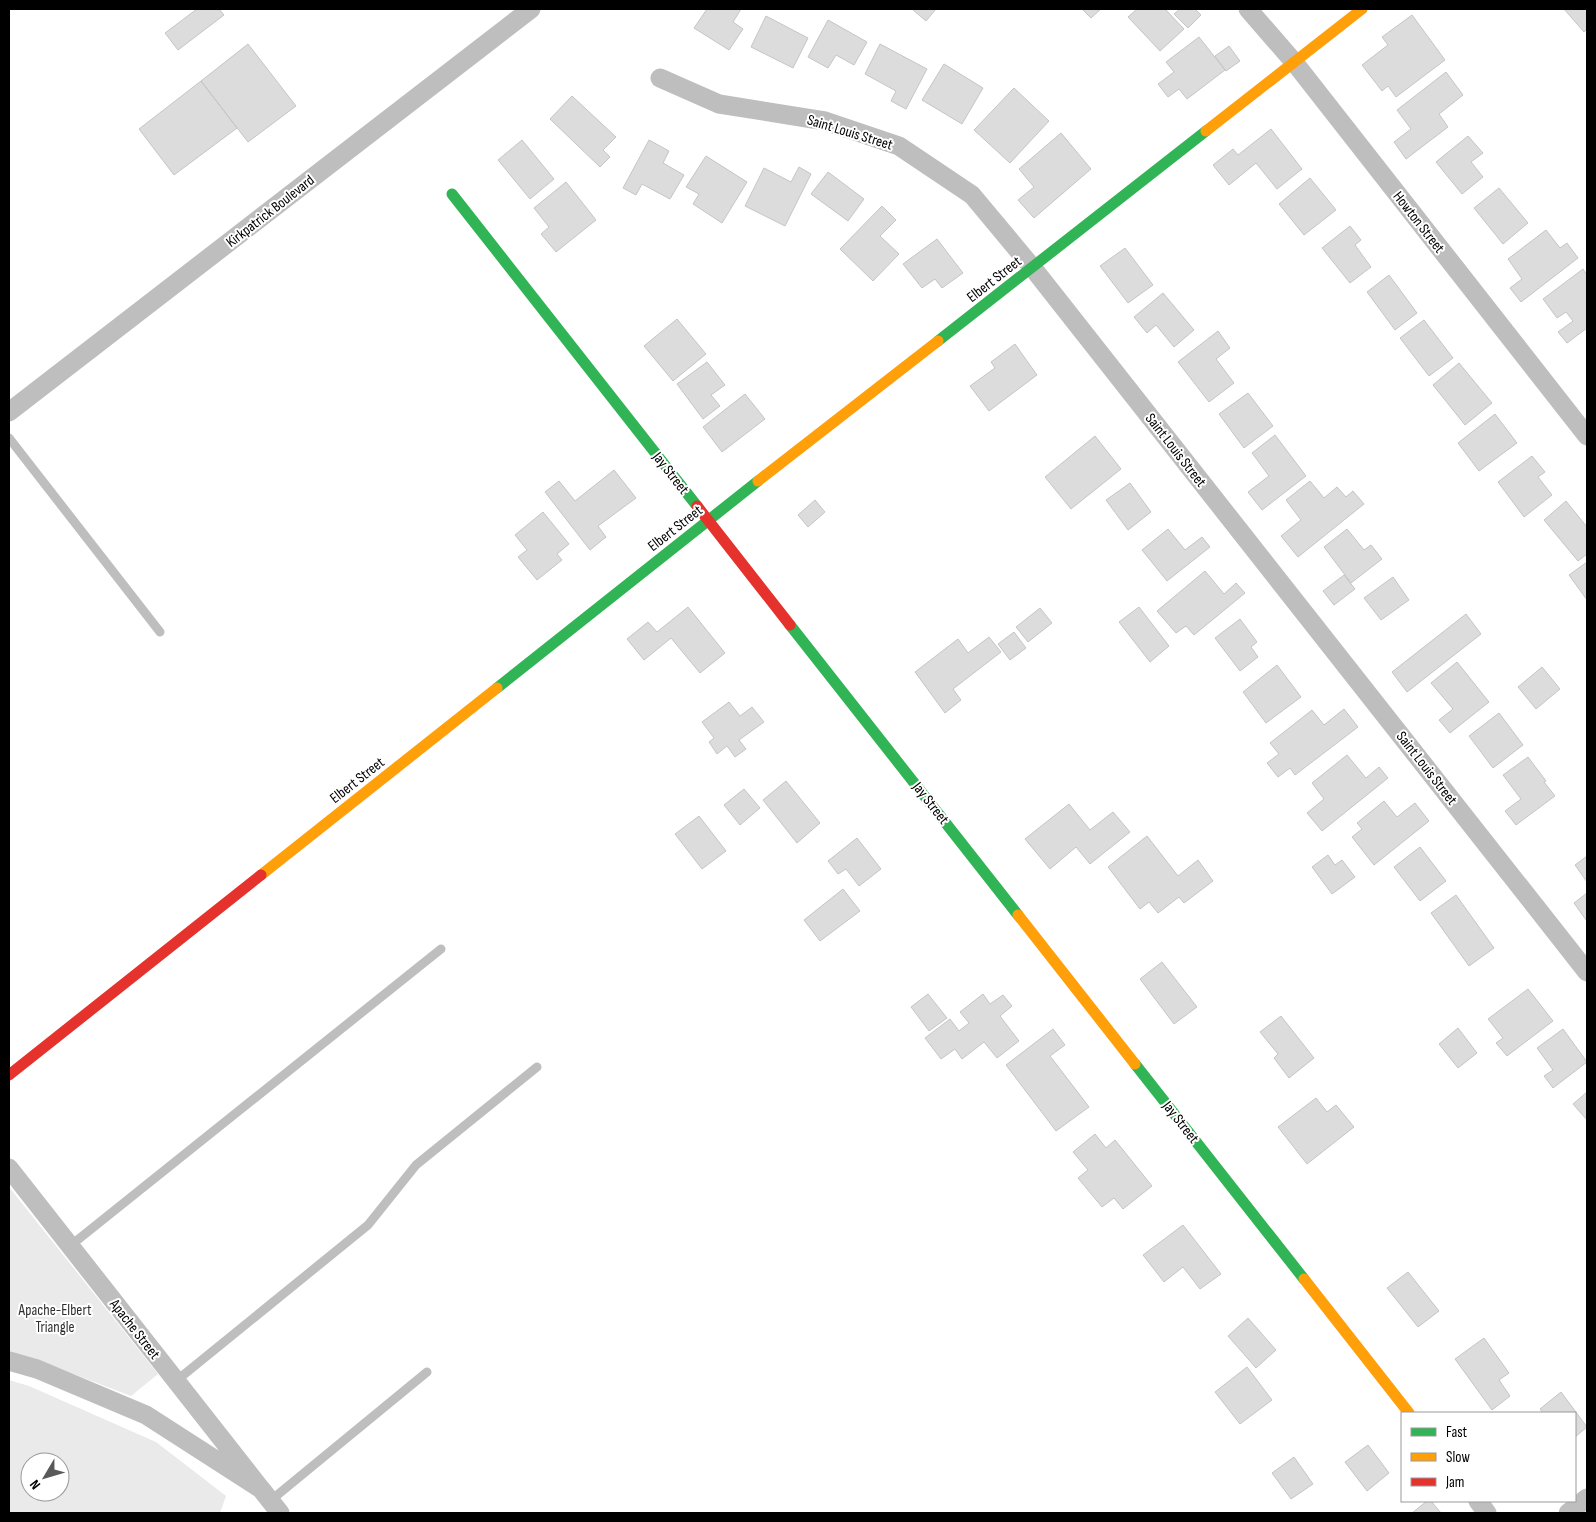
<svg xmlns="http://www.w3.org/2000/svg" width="1596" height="1522" viewBox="0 0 1596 1522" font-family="'Sofia Sans Condensed',sans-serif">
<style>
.green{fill:#eaeaea;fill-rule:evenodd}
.building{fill:#dcdcdc;stroke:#c5c5c5}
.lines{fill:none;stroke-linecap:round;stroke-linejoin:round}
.lane{stroke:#bebebe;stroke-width:9}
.street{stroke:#bebebe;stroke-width:19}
.fast{stroke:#30b455;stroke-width:11}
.slow{stroke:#ff9f0a;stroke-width:11}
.jam{stroke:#e5322d;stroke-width:11}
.labels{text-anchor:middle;stroke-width:4;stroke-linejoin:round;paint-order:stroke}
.street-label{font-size:15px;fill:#000;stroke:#fff}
.park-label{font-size:15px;fill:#2f2f2f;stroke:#fff}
</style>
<rect width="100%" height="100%" fill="#fff"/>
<path class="green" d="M 9,1187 L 158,1374 L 131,1396 L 50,1365 L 9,1354 Z
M 9,1380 L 29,1386 L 156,1442 L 226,1496 L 220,1513 L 9,1513 ZM 30,1462 L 60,1462 L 60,1492 L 30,1492 Z"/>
<path class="building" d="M 197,9 L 219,9 L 224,15 L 178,50 L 165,33 Z
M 707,9 L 741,9 L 733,22 L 743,29 L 729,50 L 694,28 Z
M 912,9 L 936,9 L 926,21 Z
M 1082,9 L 1101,9 L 1091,18 Z
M 1137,9 L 1165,9 L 1184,29 L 1160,51 L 1128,17 Z
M 1180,9 L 1195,9 L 1201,15 L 1188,28 L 1174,14 Z
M 1564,9 L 1587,9 L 1587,29 L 1584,32 Z
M 1412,15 L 1445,60 L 1396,97 L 1388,86 L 1382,91 L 1362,65 L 1388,45 L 1382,37 Z
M 766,16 L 808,38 L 793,68 L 751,47 Z
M 828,20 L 867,42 L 854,65 L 836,55 L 828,68 L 808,57 Z
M 1199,37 L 1225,70 L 1187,99 L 1179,89 L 1168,97 L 1158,84 L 1174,72 L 1166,62 Z
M 248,44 L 296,106 L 248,142 L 201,81 Z
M 880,44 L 927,69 L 906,109 L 891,101 L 896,91 L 865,74 Z
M 1229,46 L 1240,61 L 1226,71 L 1215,56 Z
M 944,64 L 983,88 L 962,124 L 922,100 Z
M 1446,72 L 1463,95 L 1439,114 L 1448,127 L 1406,159 L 1394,142 L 1411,129 L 1397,110 Z
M 201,81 L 237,128 L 174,175 L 139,129 Z
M 1014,88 L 1049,121 L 1010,163 L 974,130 Z
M 572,96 L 616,137 L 603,150 L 610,157 L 600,167 L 550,119 Z
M 1271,129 L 1302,169 L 1277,189 L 1256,163 L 1229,185 L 1213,165 L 1233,149 L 1238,155 Z
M 1061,133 L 1091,169 L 1034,218 L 1018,200 L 1034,187 L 1019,169 Z
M 1468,136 L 1483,153 L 1471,162 L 1483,177 L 1462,194 L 1436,162 Z
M 522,140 L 554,179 L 530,199 L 498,160 Z
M 649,140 L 669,151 L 663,163 L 684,175 L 670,199 L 642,184 L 636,195 L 623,188 Z
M 706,156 L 747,182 L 722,223 L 693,204 L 699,194 L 686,187 Z
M 799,167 L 811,174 L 785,226 L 745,206 L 764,168 L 791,182 Z
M 828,172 L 864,199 L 848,221 L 811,194 Z
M 1310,178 L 1336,210 L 1304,235 L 1279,204 Z
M 566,182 L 596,220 L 556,252 L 541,234 L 549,227 L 534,208 Z
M 1499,188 L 1528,223 L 1503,244 L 1474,208 Z
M 882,206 L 896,220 L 880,236 L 899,254 L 873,281 L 840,249 Z
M 1350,226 L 1361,240 L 1355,245 L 1371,267 L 1350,283 L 1322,248 Z
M 1546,230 L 1560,248 L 1567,243 L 1578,258 L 1521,302 L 1510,288 L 1522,279 L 1508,259 Z
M 937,239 L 963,273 L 942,288 L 935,279 L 922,288 L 903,264 Z
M 1125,248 L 1153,285 L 1128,303 L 1100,266 Z
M 1583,269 L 1587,275 L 1587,328 L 1567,343 L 1558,332 L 1573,321 L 1566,312 L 1557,318 L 1543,299 Z
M 1389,275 L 1417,313 L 1395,330 L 1367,292 Z
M 1163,293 L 1194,330 L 1174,347 L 1156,325 L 1147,333 L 1134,317 Z
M 677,319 L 706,354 L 673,381 L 644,346 Z
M 1424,320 L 1453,358 L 1429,376 L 1400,338 Z
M 1218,331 L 1230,348 L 1216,359 L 1234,383 L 1209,402 L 1178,362 Z
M 1015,344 L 1037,375 L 989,411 L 970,386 L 995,368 L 991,362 Z
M 707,362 L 725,385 L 711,395 L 720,406 L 703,419 L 677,384 Z
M 1459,363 L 1492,403 L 1465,425 L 1433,385 Z
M 1248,393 L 1273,426 L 1244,448 L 1219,414 Z
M 745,394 L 765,419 L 722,452 L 703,427 Z
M 1495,414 L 1517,443 L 1479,471 L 1458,443 Z
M 1275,435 L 1306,476 L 1262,510 L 1248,492 L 1269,476 L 1252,453 Z
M 1095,436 L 1121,469 L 1071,509 L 1045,477 Z
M 1532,456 L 1545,472 L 1538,477 L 1552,495 L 1524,517 L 1498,482 Z
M 614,470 L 636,498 L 598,526 L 606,537 L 590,550 L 545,492 L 559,481 L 575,501 Z
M 1310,481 L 1324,498 L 1337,487 L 1346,497 L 1353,491 L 1364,504 L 1298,557 L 1281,536 L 1301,520 L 1286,500 Z
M 1130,483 L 1151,512 L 1128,530 L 1106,500 Z
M 815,500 L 825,512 L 808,527 L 798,515 Z
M 1566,501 L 1587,527 L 1587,554 L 1578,561 L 1544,520 Z
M 543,512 L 569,544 L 557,554 L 562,560 L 537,580 L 518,557 L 527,550 L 515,535 Z
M 1168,529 L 1185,550 L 1202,537 L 1210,547 L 1167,581 L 1142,550 Z
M 1347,529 L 1364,550 L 1371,545 L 1382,559 L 1351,583 L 1324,547 Z
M 1587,562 L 1587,600 L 1569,575 Z
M 1205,571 L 1224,594 L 1236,583 L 1245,593 L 1194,635 L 1186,626 L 1176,633 L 1157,611 Z
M 1344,575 L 1355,589 L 1334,605 L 1323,591 Z
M 1393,577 L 1409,600 L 1381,620 L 1364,598 Z
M 688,607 L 725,653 L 700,673 L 671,638 L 644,660 L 627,639 L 648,622 L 657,632 Z
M 1139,607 L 1169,646 L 1150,662 L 1119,622 Z
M 1040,608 L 1052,623 L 1028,642 L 1016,627 Z
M 1466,614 L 1481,634 L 1407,692 L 1392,672 Z
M 1240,619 L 1257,642 L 1251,647 L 1258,657 L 1240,671 L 1215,638 Z
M 1014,632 L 1026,648 L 1010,660 L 998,644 Z
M 989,637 L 1001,652 L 953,689 L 961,700 L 945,713 L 915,672 L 958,639 L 968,653 Z
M 1457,662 L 1489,702 L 1450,733 L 1439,720 L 1453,709 L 1431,683 Z
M 1277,665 L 1301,697 L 1266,723 L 1243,692 Z
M 1542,667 L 1560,689 L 1536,709 L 1518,687 Z
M 729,702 L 740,716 L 752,707 L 764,722 L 739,740 L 746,749 L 735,757 L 727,746 L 717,754 L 709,742 L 714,738 L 702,722 Z
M 1344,709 L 1358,727 L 1295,775 L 1290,768 L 1278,777 L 1267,763 L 1279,754 L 1270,743 L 1312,710 L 1324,725 Z
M 1499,713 L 1523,745 L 1493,768 L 1469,736 Z
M 1347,755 L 1366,778 L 1379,767 L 1388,778 L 1322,831 L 1307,813 L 1324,799 L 1312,783 Z
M 1528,757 L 1546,781 L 1544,782 L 1555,796 L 1516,825 L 1505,811 L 1521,799 L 1503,775 Z
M 786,781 L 820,823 L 797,843 L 763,800 Z
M 744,789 L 760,808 L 740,825 L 724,805 Z
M 1384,801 L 1397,817 L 1415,803 L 1429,821 L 1374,865 L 1352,837 L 1362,829 L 1357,823 Z
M 1069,804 L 1090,830 L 1113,812 L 1130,832 L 1090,864 L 1076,847 L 1050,869 L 1025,839 Z
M 699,816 L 726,851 L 702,869 L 675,834 Z
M 1147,836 L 1178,876 L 1198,860 L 1213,881 L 1184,903 L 1179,897 L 1158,913 L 1149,902 L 1140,909 L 1108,867 Z
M 857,838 L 881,869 L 859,886 L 846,869 L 838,874 L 828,861 Z
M 1420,847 L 1446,881 L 1420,901 L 1394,867 Z
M 1328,855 L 1335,865 L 1342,860 L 1355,877 L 1332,894 L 1312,867 Z
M 1587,856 L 1587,882 L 1575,865 Z
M 843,889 L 860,911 L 820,941 L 804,920 Z
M 1587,893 L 1587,919 L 1586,920 L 1574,903 Z
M 1456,895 L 1494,948 L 1469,966 L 1431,913 Z
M 1162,962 L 1197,1007 L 1174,1024 L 1140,979 Z
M 1528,989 L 1553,1021 L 1507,1056 L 1496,1043 L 1503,1038 L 1488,1019 Z
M 928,994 L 947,1018 L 929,1031 L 911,1007 Z
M 983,994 L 990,1004 L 1003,995 L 1012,1006 L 1000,1016 L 1019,1041 L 997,1058 L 984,1042 L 962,1059 L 955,1049 L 941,1059 L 925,1038 L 950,1019 L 959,1031 L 969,1023 L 960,1012 Z
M 1281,1016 L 1314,1058 L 1289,1078 L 1274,1058 L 1278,1054 L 1260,1032 Z
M 1458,1028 L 1477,1053 L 1458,1068 L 1439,1044 Z
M 1053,1029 L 1065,1045 L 1050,1056 L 1089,1107 L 1056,1131 L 1006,1065 Z
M 1563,1029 L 1587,1062 L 1553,1088 L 1544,1076 L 1553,1070 L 1537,1048 Z
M 1587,1092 L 1587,1120 L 1573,1104 Z
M 1316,1098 L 1327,1112 L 1336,1105 L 1354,1127 L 1307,1164 L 1278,1127 Z
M 1095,1134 L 1106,1148 L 1115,1140 L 1152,1186 L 1123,1209 L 1114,1198 L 1102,1207 L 1078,1178 L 1088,1170 L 1073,1152 Z
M 1183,1225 L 1221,1274 L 1200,1289 L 1183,1267 L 1164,1282 L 1143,1255 Z
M 1408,1272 L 1439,1311 L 1418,1327 L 1387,1288 Z
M 1248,1318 L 1276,1350 L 1256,1368 L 1228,1336 Z
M 1484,1338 L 1509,1373 L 1499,1380 L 1510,1396 L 1492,1410 L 1455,1359 Z
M 1247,1367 L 1272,1400 L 1240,1424 L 1215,1392 Z
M 1561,1392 L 1587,1427 L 1575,1437 L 1575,1413 L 1543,1413 L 1540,1409 Z
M 1368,1445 L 1389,1473 L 1367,1491 L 1345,1462 Z
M 1294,1457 L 1313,1484 L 1291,1499 L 1272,1473 Z
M 1427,1501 L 1431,1501 L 1441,1513 L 1412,1513 Z"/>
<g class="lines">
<path class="lane" d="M 9,438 L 160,632
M 70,1246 L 441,949
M 176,1381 L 368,1225 L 416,1165 L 537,1067
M 270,1501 L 427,1372"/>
<path class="street" d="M 1248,9 L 1294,62 L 1587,436
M 660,78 L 719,104 L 825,121 L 899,146 L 972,195 L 1032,267 L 1587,972
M 9,412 L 531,9
M 9,1168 L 261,1489
M 9,1361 L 37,1369 L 146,1415 L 261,1489 L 280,1513
M 1478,1501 L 1487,1513
M 1568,1513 L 1587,1498"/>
<path class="fast" d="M 452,194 L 697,506
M 938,341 L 1206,131
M 790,625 L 1018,915
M 497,688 L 758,481
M 1135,1064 L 1304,1279"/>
<path class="slow" d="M 1206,131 L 1362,9
M 758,481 L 938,341
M 261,875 L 497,688
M 1018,915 L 1135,1064
M 1304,1279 L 1409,1413"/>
<path class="jam" d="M 697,506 L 790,625
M 9,1075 L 261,875"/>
</g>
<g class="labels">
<g class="street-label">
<text transform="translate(850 132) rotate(17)" y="5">Saint Louis Street</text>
<text transform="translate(270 211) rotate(-38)" y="5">Kirkpatrick Boulevard</text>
<text transform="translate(1419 222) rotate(52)" y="5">Howton Street</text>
<text transform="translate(994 279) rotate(-38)" y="5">Elbert Street</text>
<text transform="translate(1176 450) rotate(52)" y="5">Saint Louis Street</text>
<text transform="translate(671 473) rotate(52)" y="5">Jay Street</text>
<text transform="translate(675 528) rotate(-38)" y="5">Elbert Street</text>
<text transform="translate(1427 768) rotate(52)" y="5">Saint Louis Street</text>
<text transform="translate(357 780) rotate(-38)" y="5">Elbert Street</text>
<text transform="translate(931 803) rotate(52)" y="5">Jay Street</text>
<text transform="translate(1181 1122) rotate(52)" y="5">Jay Street</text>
<text transform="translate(135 1329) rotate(52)" y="5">Apache Street</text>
</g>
<g class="park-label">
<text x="55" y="1315">Apache-Elbert<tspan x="55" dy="17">Triangle</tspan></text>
</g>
</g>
<rect width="1596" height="1522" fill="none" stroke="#000000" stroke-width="20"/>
<rect x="1401" y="1412" width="175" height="90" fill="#ffffff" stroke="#999999"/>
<rect x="1411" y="1428" width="25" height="8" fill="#30b455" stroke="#999999"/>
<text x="1446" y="1437" font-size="15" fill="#000000">Fast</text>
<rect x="1411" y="1453" width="25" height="8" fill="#ff9f0a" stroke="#999999"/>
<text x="1446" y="1462" font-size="15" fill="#000000">Slow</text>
<rect x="1411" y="1478" width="25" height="8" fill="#e5322d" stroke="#999999"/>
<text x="1446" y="1487" font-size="15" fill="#000000">Jam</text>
<g transform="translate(45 1477) rotate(232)"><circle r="24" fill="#ffffff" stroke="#999999"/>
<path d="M0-4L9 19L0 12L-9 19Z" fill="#595959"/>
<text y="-8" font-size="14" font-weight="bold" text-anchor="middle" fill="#000000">N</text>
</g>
</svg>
